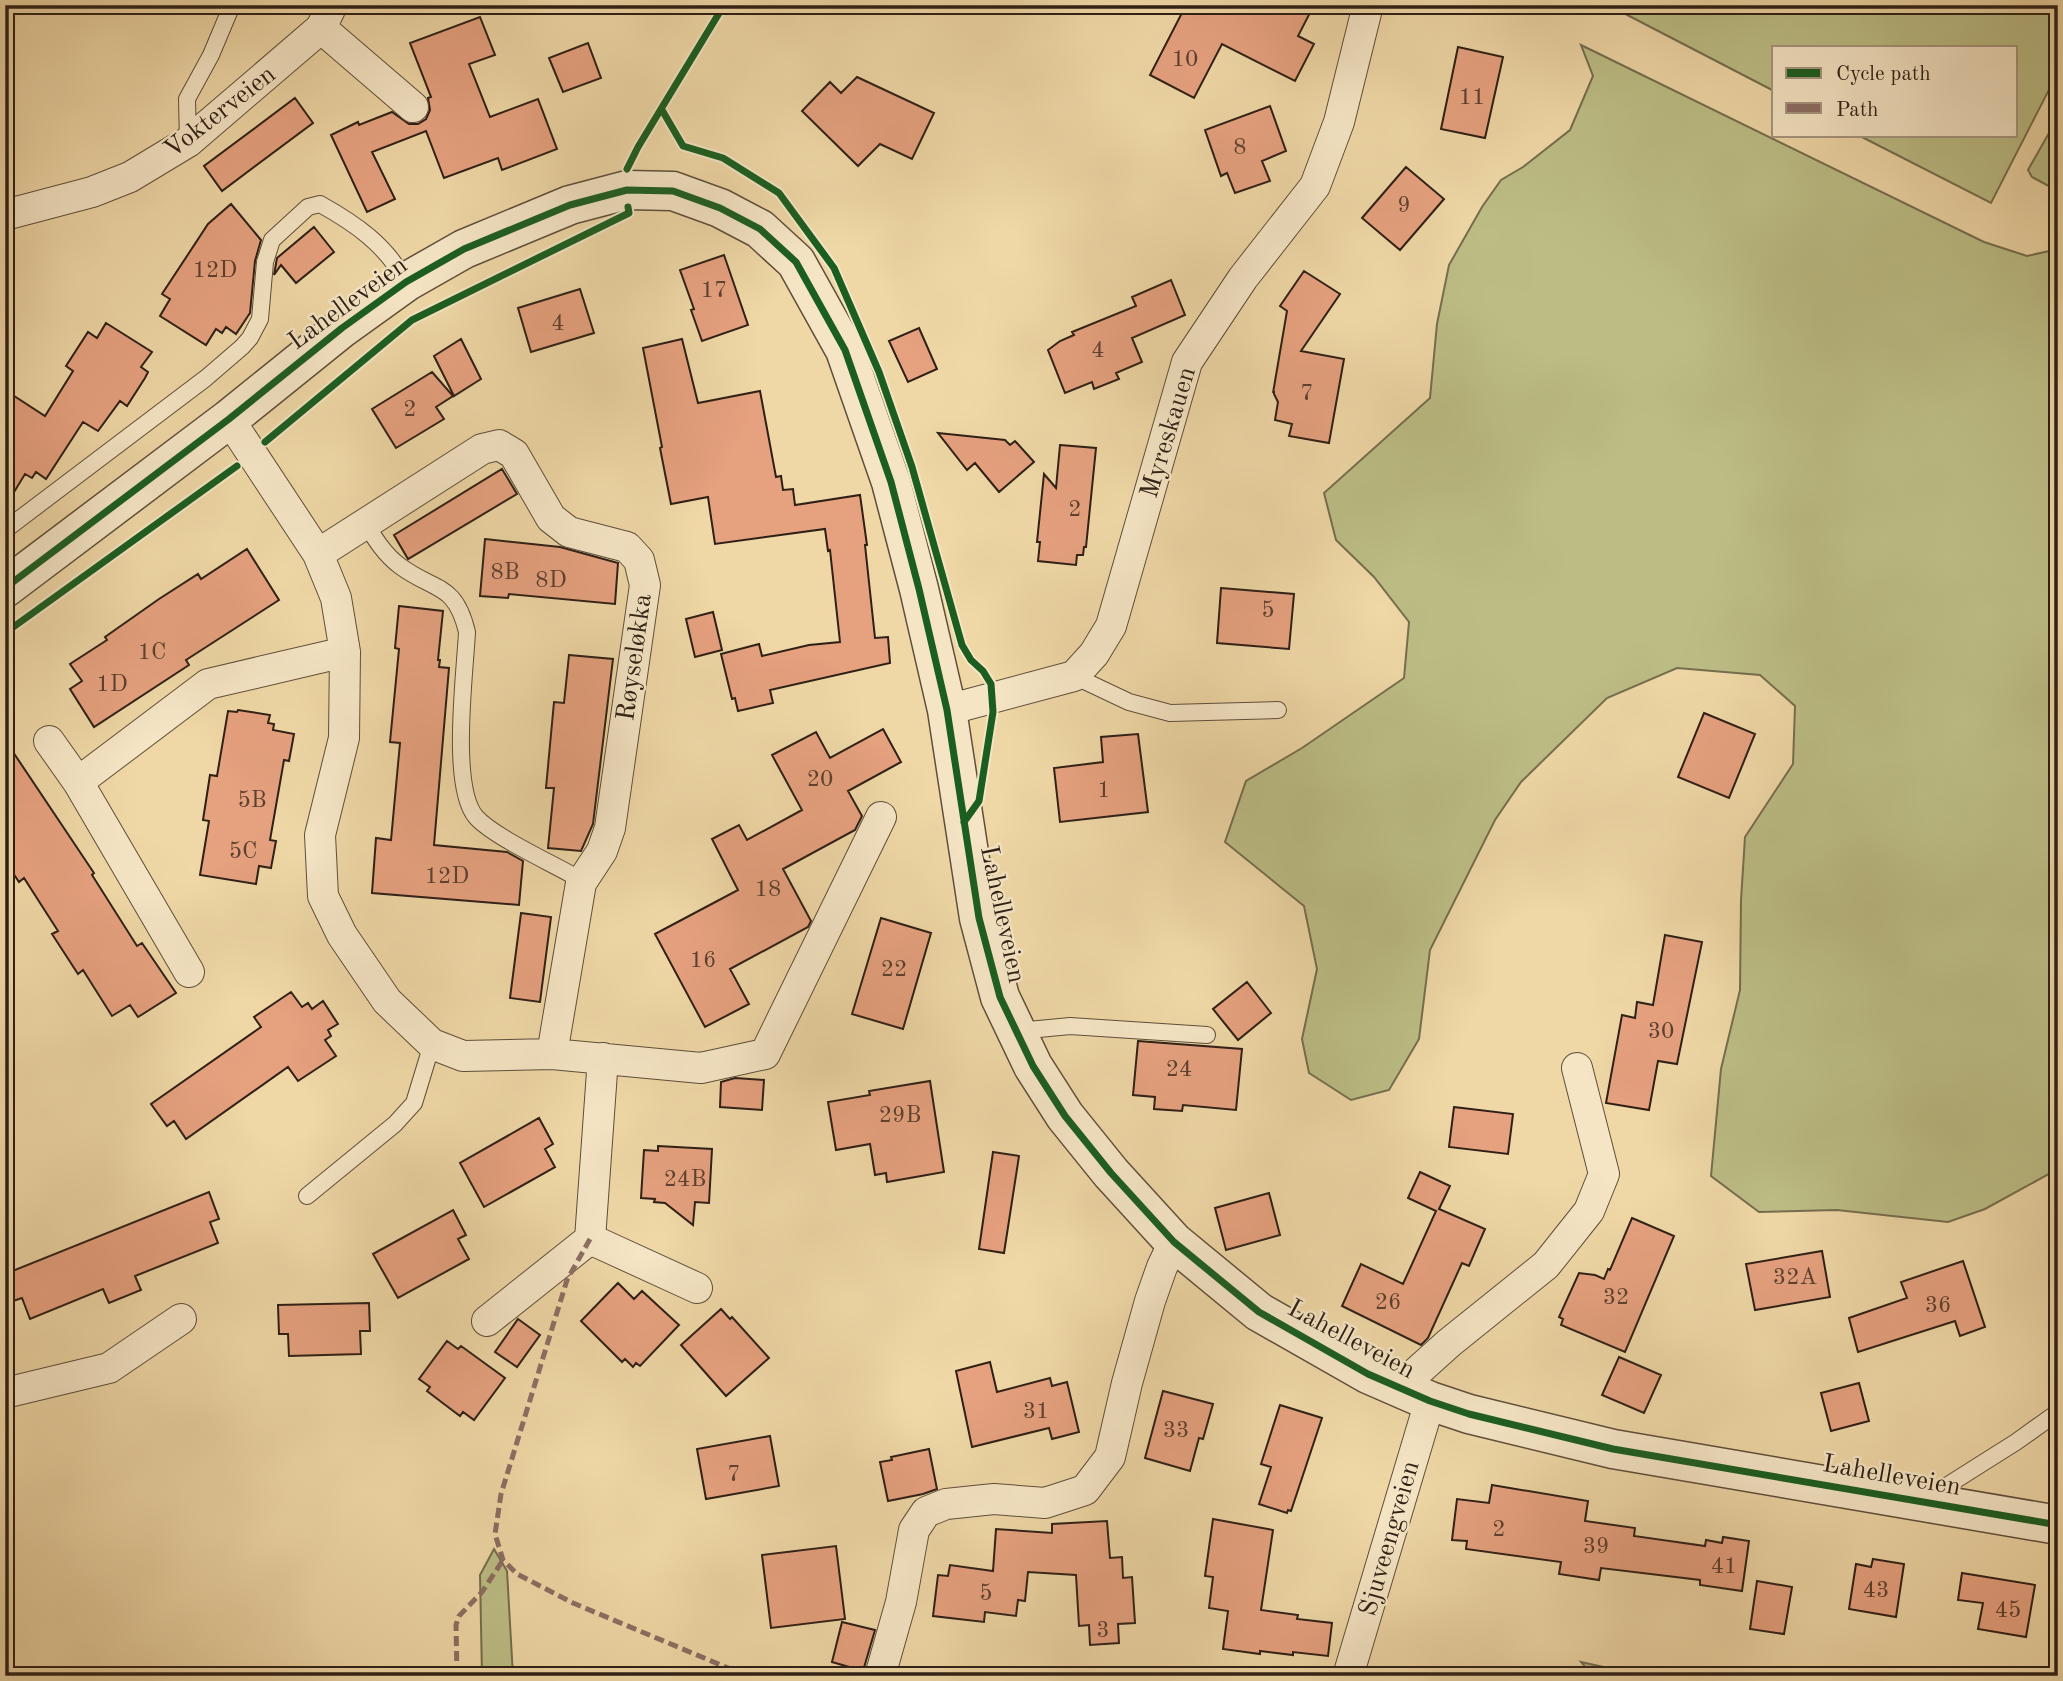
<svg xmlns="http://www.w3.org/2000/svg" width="2063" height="1681" viewBox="0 0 2063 1681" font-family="'Old Standard TT',serif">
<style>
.green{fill:#bcbd85;stroke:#756e4e;stroke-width:2}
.building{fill:#e6a17f;stroke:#2e2016;stroke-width:2}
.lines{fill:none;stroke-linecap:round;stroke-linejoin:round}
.service-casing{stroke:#5e4e3a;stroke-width:18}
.minor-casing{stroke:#5e4e3a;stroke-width:32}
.tertiary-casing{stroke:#5e4e3a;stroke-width:41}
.service{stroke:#f5e5c5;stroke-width:16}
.minor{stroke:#f5e5c5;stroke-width:30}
.tertiary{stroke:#f5e5c5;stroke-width:38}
.quiet{stroke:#8d6e63;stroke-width:5;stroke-dasharray:10 5;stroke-linecap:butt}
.cycleway-casing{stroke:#f5e5c5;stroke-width:11}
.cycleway{stroke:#1b5e20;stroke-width:7}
.labels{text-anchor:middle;stroke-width:5;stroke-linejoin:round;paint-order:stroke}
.number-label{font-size:23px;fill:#5c4030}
.street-label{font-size:26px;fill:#2e2016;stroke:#f5e5c5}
</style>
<rect width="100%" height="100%" fill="#efd7a6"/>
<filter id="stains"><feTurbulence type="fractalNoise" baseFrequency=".00286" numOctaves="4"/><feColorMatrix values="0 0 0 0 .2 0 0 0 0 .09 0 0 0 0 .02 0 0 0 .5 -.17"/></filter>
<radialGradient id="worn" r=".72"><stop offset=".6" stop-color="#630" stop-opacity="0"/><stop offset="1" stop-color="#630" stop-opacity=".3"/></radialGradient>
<path class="green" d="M 1608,5 L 2058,5 L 2058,72 L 1991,203 L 1858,135 L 2016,135 L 2016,47 L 1774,47 L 1774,91 Z
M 1581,45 L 1984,242 L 2027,256 L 2058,249 L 2058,1169 L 1985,1209 L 1948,1222 L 1837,1210 L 1759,1212 L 1711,1176 L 1721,1069 L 1740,990 L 1741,900 L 1745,837 L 1793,764 L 1795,706 L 1760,675 L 1677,668 L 1607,698 L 1521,782 L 1495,820 L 1430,950 L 1419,1039 L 1389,1090 L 1351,1100 L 1309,1073 L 1302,1039 L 1317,969 L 1304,906 L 1225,842 L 1246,781 L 1302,748 L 1404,678 L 1409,622 L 1374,577 L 1336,540 L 1324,493 L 1430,398 L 1437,324 L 1449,265 L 1482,207 L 1501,180 L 1523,167 L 1570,130 L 1593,76 Z
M 2058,117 L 2058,191 L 2032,177 L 2028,170 Z
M 494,1549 L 507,1571 L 513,1676 L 482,1676 L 480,1575 Z
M 1581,1662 L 1644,1676 L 1593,1676 Z"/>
<path class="building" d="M 1186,5 L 1314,5 L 1298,36 L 1314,44 L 1295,81 L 1222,44 L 1194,98 L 1150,75 Z
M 480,17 L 495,55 L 469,64 L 490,117 L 538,99 L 557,149 L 502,170 L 498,158 L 444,178 L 426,131 L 372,152 L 395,199 L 367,212 L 331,135 L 358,122 L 359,125 L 392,112 L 409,124 L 418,124 L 426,119 L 430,110 L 428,98 L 431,97 L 410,43 Z
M 588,43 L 601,78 L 563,92 L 549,58 Z
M 1458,47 L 1503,57 L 1485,138 L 1441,129 Z
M 857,77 L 934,113 L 912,159 L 880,144 L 858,166 L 802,111 L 830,82 L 841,93 Z
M 295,98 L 313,123 L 222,191 L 204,166 Z
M 1270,106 L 1286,151 L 1262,161 L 1270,181 L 1235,193 L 1227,173 L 1221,176 L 1205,130 Z
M 1406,167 L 1444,199 L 1400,250 L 1362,218 Z
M 231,204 L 261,240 L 255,261 L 250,313 L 236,334 L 226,327 L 222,333 L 216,329 L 206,345 L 160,316 L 170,299 L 162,294 L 208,224 Z
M 314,227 L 334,252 L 296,283 L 281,265 L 274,275 L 277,258 Z
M 724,255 L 748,325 L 702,341 L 691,310 L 694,309 L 680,270 Z
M 1304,271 L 1340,294 L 1301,351 L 1344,359 L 1329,443 L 1289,436 L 1292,424 L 1275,420 L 1278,402 L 1274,394 L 1274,391 L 1273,393 L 1287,311 L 1280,306 Z
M 1171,280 L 1185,315 L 1132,338 L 1142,362 L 1116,373 L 1119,379 L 1094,389 L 1092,382 L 1065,393 L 1048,350 L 1060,341 L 1074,335 L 1072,332 L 1136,306 L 1132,297 Z
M 580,289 L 594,333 L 531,352 L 518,308 Z
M 106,323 L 152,352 L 141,367 L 148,372 L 145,378 L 127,406 L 120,401 L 98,431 L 83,422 L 46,479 L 36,472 L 32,478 L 25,474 L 5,507 L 5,390 L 45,416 L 73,371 L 66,366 L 88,332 L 97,338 Z
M 919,328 L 937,369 L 908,382 L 889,341 Z
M 461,339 L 481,379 L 454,396 L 434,356 Z
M 682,339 L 698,403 L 760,391 L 776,477 L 781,476 L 783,490 L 793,489 L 795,505 L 860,495 L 867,545 L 865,545 L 875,638 L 888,637 L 890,663 L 770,690 L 773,703 L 738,711 L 735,698 L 732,699 L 721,654 L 759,644 L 762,656 L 809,645 L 840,642 L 830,550 L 828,551 L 825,529 L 715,544 L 708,497 L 671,504 L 660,448 L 662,447 L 643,348 Z
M 432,372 L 453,396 L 436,407 L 444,419 L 396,448 L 372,409 Z
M 938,433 L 1005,440 L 1010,445 L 1015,441 L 1034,462 L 999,492 L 975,463 L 967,470 Z
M 1060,445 L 1096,448 L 1086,547 L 1084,547 L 1083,555 L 1077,555 L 1076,565 L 1038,561 L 1040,542 L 1037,542 L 1044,474 L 1056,488 Z
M 502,469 L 517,494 L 408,559 L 394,535 Z
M 485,539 L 560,547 L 618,563 L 615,604 L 509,594 L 508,598 L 480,596 Z
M 247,549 L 279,600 L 186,660 L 189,665 L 94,727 L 70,689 L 82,681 L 70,664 L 107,640 L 105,637 L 159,599 L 198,574 L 201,579 Z
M 1221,588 L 1294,594 L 1289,649 L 1217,643 Z
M 399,606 L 443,611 L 438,660 L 440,660 L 439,667 L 449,668 L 434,845 L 507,852 L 523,861 L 519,905 L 372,893 L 376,838 L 391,840 L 400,743 L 390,742 L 399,649 L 395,648 Z
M 713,612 L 722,650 L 695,657 L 686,619 Z
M 569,655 L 613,659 L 593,824 L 581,851 L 548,848 L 554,788 L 546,788 L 554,702 L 564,703 Z
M 238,710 L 270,715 L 268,723 L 274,724 L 273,730 L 294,734 L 289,761 L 284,760 L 270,840 L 276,841 L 271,868 L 259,866 L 256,884 L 200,875 L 209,821 L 203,820 L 210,775 L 217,776 L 228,711 L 237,712 Z
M 1704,713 L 1755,734 L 1729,798 L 1678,777 Z
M 883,729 L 901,762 L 848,791 L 862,816 L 855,830 L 783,869 L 811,921 L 808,927 L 730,969 L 749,1004 L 705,1027 L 655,934 L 738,890 L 712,839 L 739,825 L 747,840 L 802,810 L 772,755 L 816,732 L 830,758 Z
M 1138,734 L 1148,812 L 1060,822 L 1054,768 L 1103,762 L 1101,737 Z
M 5,740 L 94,873 L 92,875 L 137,946 L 142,943 L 176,993 L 138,1017 L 130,1005 L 112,1016 L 83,970 L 78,974 L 52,934 L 58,931 L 24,878 L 19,882 L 5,861 Z
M 521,913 L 551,917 L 540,1002 L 510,998 Z
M 881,918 L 931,933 L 903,1029 L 852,1014 Z
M 1665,935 L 1702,942 L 1677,1064 L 1658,1061 L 1649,1110 L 1606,1103 L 1622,1015 L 1635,1018 L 1637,1002 L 1653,1005 Z
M 1247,982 L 1271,1013 L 1238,1040 L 1213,1009 Z
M 291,992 L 302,1007 L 308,1003 L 312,1009 L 323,1001 L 338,1024 L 328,1030 L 331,1036 L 325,1040 L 336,1056 L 298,1081 L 288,1067 L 186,1139 L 174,1121 L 167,1126 L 151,1104 L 261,1027 L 254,1017 Z
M 1138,1041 L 1242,1049 L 1236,1110 L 1183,1105 L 1182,1111 L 1154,1109 L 1155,1097 L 1133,1095 Z
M 735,1078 L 764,1080 L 762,1110 L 720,1107 L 721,1082 Z
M 930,1081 L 944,1172 L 887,1182 L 886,1173 L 875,1175 L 870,1144 L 836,1150 L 828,1102 L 870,1095 L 869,1091 Z
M 1454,1107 L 1513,1114 L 1508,1154 L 1449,1147 Z
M 539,1118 L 553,1144 L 545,1149 L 555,1167 L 484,1207 L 460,1163 Z
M 658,1146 L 712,1149 L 709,1203 L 695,1202 L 693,1225 L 665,1203 L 654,1202 L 655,1199 L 641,1198 L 644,1150 L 658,1151 Z
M 993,1152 L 1019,1156 L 1004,1253 L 979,1249 Z
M 1420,1172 L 1450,1186 L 1439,1209 L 1485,1229 L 1469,1266 L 1462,1263 L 1428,1338 L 1421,1345 L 1342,1306 L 1361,1264 L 1403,1284 L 1436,1211 L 1408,1198 Z
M 209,1192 L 219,1219 L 210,1222 L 218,1243 L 135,1276 L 141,1290 L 109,1303 L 103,1289 L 30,1319 L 22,1298 L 13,1301 L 5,1283 L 5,1274 Z
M 1269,1193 L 1280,1235 L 1226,1250 L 1215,1208 Z
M 453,1210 L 466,1235 L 458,1239 L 469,1259 L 398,1298 L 373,1254 Z
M 1632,1218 L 1674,1236 L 1625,1352 L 1561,1325 L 1563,1319 L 1559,1317 L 1579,1273 L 1595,1275 L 1604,1279 L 1608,1269 L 1610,1270 Z
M 1822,1251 L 1830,1297 L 1755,1310 L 1746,1264 Z
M 1963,1261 L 1985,1327 L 1960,1336 L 1955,1321 L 1858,1352 L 1849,1318 L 1907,1298 L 1901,1282 Z
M 618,1283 L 634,1299 L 642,1291 L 679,1325 L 640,1366 L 636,1363 L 633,1367 L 625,1359 L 622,1362 L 581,1321 Z
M 369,1303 L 370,1331 L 360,1331 L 361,1354 L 289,1356 L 288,1334 L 279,1334 L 278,1305 Z
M 721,1309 L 730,1319 L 732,1317 L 769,1358 L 726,1396 L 681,1345 Z
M 518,1319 L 540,1335 L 517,1367 L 495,1352 Z
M 447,1341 L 458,1349 L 461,1346 L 505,1378 L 474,1420 L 463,1412 L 460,1416 L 444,1404 L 427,1391 L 430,1387 L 419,1379 Z
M 1619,1357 L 1661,1375 L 1644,1413 L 1602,1395 Z
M 990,1362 L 997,1392 L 1050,1378 L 1052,1386 L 1067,1382 L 1079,1432 L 1052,1439 L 1049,1428 L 972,1447 L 956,1371 Z
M 1859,1383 L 1869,1421 L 1831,1431 L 1821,1393 Z
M 1163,1391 L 1213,1404 L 1203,1439 L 1199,1438 L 1190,1471 L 1145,1458 Z
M 1280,1405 L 1322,1418 L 1291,1511 L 1288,1510 L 1287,1513 L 1259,1504 L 1271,1467 L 1261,1464 Z
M 770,1436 L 779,1486 L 706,1499 L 697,1449 Z
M 929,1449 L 937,1489 L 923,1494 L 888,1501 L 880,1462 L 892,1460 L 891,1457 Z
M 1492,1485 L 1588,1501 L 1585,1521 L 1635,1528 L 1634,1536 L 1705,1546 L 1706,1540 L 1722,1543 L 1723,1537 L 1749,1541 L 1742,1591 L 1700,1585 L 1700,1580 L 1601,1568 L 1599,1580 L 1559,1574 L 1561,1562 L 1466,1549 L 1467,1541 L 1452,1540 L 1457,1499 L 1489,1503 Z
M 1213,1519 L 1273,1530 L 1261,1610 L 1298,1615 L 1297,1619 L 1332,1623 L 1328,1656 L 1293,1652 L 1293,1655 L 1260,1651 L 1260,1654 L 1223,1649 L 1228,1611 L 1209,1608 L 1213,1577 L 1205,1576 Z
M 1107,1521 L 1110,1558 L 1122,1557 L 1123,1578 L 1132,1577 L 1135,1623 L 1118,1624 L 1119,1643 L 1090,1645 L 1089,1625 L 1079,1626 L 1076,1575 L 1028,1572 L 1025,1601 L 1018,1600 L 1016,1616 L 985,1612 L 984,1622 L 933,1616 L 938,1575 L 948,1576 L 950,1565 L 993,1571 L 996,1529 L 1052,1533 L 1052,1524 Z
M 836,1546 L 845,1619 L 771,1628 L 762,1555 Z
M 1873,1559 L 1904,1564 L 1896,1617 L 1849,1609 L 1856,1564 L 1871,1567 Z
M 1962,1573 L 2035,1585 L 2026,1637 L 1978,1629 L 1983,1603 L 1958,1600 Z
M 1757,1581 L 1792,1587 L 1784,1634 L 1750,1629 Z
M 842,1622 L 875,1630 L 863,1671 L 832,1662 Z"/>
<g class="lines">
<g class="service-casing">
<path id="service" d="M 188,142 L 187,99 L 211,55 L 232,5
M 366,524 C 375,539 385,555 400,566 C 435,592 455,582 467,632 C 465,673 450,787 476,817 C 493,836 547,861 572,875 L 581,883
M 5,530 L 206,378 L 242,347 L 250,338 L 260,319 L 265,262 L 272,240 L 308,207 L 320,204 C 356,224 386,245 406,282
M 1074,676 L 1129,702 L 1170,713 L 1278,710
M 1018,1031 L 1070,1026 L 1207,1035
M 307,1196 L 395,1124 L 414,1103 L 432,1044
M 1929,1497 L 2016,1442 L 2058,1412"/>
</g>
<g class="minor-casing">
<path id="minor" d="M 321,28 L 413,107
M 5,215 L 92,192 L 130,177 L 188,142 L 321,28 L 332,5
M 229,419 L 318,554 L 336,598 L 345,652 L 344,738 L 320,835 L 323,896 L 342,935 L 387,1001 L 432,1044 L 463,1056 L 552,1054 L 701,1068 L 765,1054 L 881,817
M 318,554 L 482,449 L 499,445 L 514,454 L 551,518 L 569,532 L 627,547 L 639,560 L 645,585 L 610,828 L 602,851 L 581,883 L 552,1054
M 947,710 L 1074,676 L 1094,654 L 1111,626 L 1187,362 L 1243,278 L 1315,186 L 1339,122 L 1368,5
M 49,741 L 78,782 L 189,972
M 78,782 L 208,684 L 345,652
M 590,1239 L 697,1288
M 487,1321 L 590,1239 L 603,1058
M 1399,1388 L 1449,1343 L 1546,1265 L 1589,1211 L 1604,1174 L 1577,1068
M 5,1393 L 109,1368 L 181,1319
M 880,1676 L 901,1602 L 914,1530 L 926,1512 L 946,1504 L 994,1499 L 1045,1503 L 1085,1490 L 1110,1457 L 1127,1383 L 1150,1301 L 1162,1267 L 1174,1242
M 1348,1676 L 1430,1401"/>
</g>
<g class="tertiary-casing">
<path id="tertiary" d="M 5,588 L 229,419 L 342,328 L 406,282 L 464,249 L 570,205 L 627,190 L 673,191 L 720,208 L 760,229 L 796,262 L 845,350 L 891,482 L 919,589 L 947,710 L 979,918 L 1000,997 L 1033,1066 L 1065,1116 L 1111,1173 L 1174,1242 L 1259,1312 L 1368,1374 L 1430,1401 L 1469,1414 L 1613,1449 L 2058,1525"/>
</g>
<use href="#service" class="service"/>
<use href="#minor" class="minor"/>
<use href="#tertiary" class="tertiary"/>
<path class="quiet" d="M 590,1239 L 567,1280 L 501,1494 L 495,1534 L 503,1560 L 517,1574 L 573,1603 L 747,1676
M 457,1676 L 456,1625 L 459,1616 L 482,1592 L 503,1560"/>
<g class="cycleway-casing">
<path id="cycleway" d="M 662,110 L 683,146 L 723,158 L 779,193 L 834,268 L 879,372 L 912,467 L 962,645 L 971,660 L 983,671 L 991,684 L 993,712 L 979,801 L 964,822
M 627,169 L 638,147 L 724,5
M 265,442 L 412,320 L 629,213 L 628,207
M 5,588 L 229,419 L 342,328 L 406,282 L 464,249 L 570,205 L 627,190 L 673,191 L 720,208 L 760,229 L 796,262 L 845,350 L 891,482 L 919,589 L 947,710 L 979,918 L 1000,997 L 1033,1066 L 1065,1116 L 1111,1173 L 1174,1242 L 1259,1312 L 1368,1374 L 1430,1401 L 1469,1414 L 1613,1449 L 2058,1525
M 5,633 L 237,466"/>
</g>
<use href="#cycleway" class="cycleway"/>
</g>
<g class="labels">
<g class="number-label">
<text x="1185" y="66">10</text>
<text x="1472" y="104">11</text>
<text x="1240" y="154">8</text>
<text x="1404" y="212">9</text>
<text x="215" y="277">12D</text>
<text x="714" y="297">17</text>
<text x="558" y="330">4</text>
<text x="1098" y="357">4</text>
<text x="1307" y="400">7</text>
<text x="410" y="416">2</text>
<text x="1075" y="516">2</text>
<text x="505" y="579">8B</text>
<text x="551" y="587">8D</text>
<text x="1268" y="617">5</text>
<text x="152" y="659">1C</text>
<text x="112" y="691">1D</text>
<text x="820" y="786">20</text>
<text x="1104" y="797">1</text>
<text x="252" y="807">5B</text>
<text x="243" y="858">5C</text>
<text x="447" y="883">12D</text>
<text x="768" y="896">18</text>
<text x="703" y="967">16</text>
<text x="894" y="976">22</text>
<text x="1661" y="1038">30</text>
<text x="1179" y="1076">24</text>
<text x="900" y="1122">29B</text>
<text x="685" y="1186">24B</text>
<text x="1795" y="1284">32A</text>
<text x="1616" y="1304">32</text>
<text x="1388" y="1309">26</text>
<text x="1938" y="1312">36</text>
<text x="1036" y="1418">31</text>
<text x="1176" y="1437">33</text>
<text x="734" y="1481">7</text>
<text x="1499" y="1536">2</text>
<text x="1596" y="1553">39</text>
<text x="1724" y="1573">41</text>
<text x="1876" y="1597">43</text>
<text x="986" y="1600">5</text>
<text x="2008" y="1617">45</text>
<text x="1103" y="1637">3</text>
</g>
<g class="street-label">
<text transform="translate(219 111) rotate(-38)" y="9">Vokterveien</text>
<text transform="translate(347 302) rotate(-36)" y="9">Lahelleveien</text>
<text transform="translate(1167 432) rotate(-73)" y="9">Myreskauen</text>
<text transform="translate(633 657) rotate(-82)" y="9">Røyseløkka</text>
<text transform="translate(1004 914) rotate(78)" y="9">Lahelleveien</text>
<text transform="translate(1352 1338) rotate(28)" y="9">Lahelleveien</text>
<text transform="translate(1892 1474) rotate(10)" y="9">Lahelleveien</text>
<text transform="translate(1388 1538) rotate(-74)" y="9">Sjuveengveien</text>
</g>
</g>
<rect width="2063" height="1681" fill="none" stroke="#efd7a6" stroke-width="28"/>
<rect x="7" y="7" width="2049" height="1667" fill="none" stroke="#2e2016" stroke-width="3.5"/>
<rect x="14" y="14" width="2035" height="1653" fill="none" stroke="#2e2016" stroke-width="2"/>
<rect x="1772" y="46" width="245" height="91" fill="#f5e5c5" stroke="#a5967f" stroke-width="2"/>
<rect x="1786" y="68" width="35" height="10" fill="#1b5e20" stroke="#a5967f" stroke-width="2"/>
<text x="1836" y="80" font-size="21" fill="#2e2016">Cycle path</text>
<rect x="1786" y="103" width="35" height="10" fill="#8d6e63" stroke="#a5967f" stroke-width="2"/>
<text x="1836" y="116" font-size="21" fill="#2e2016">Path</text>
<rect width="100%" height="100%" filter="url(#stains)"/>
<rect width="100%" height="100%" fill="url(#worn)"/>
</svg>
